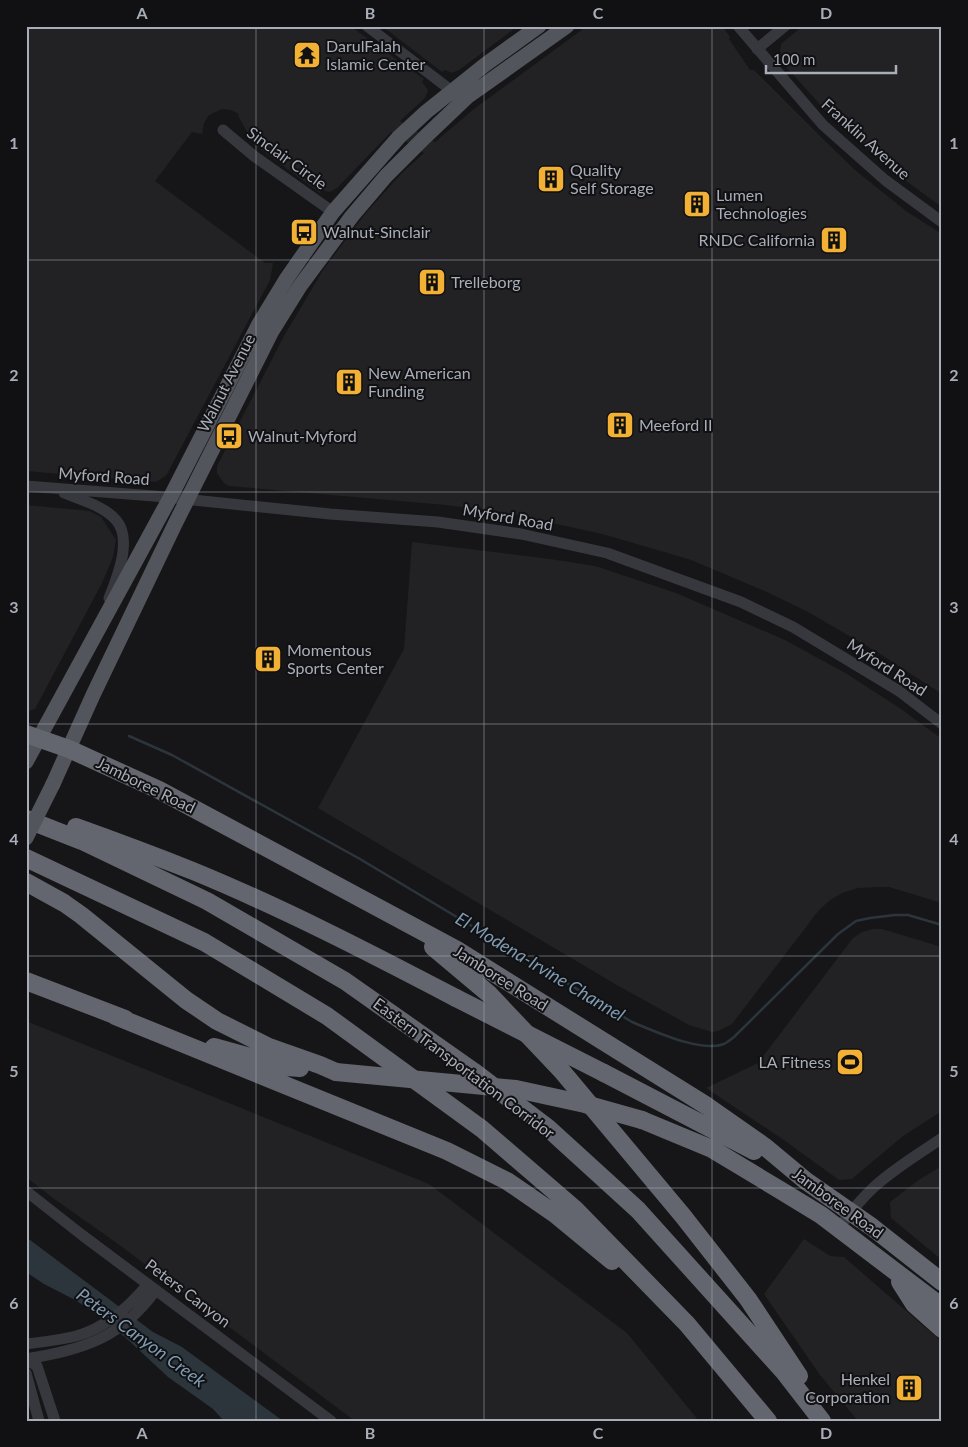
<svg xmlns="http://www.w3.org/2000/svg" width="968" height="1447" viewBox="0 0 968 1447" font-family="Lato,sans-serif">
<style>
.built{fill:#222225}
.water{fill:#2c353c}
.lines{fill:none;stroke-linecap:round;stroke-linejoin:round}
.stream{stroke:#2c353c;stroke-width:2.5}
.minor{stroke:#37383d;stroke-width:11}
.major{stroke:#53555c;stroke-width:15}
.highway{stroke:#63666e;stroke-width:18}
.major-bridge{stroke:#53555c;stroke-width:15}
.highway-bridge{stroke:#63666e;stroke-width:18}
.grid{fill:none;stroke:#a8adb8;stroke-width:1;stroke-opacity:0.55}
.labels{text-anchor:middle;stroke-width:4;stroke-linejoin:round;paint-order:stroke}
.poi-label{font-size:16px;fill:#a8adb8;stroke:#111113;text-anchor:start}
.street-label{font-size:16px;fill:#a8adb8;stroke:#111113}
.water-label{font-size:18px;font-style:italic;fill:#7f9bb3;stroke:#111113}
.neatline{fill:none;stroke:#a8adb8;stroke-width:2}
.grid-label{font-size:16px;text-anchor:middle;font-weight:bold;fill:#a8adb8}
</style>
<rect width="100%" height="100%" fill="#161618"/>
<path class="built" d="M 26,26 L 350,26 L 424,79 L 422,82 L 428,90 L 425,98 L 400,121 L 435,142 L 474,109 L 587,26 L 722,26 L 730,37 L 729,39 L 750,70 L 754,70 L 823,139 L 855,170 L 906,211 L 942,234 L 942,694 L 877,652 L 808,612 L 767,592 L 691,560 L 671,554 L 602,534 L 507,513 L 446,505 L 229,486 L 224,483 L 217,473 L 217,466 L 284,336 L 323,270 L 365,214 L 402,173 L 424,153 L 391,132 L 337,188 L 330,192 L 322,190 L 320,193 L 255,145 L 238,116 L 239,114 L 231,110 L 222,109 L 209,115 L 204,123 L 202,134 L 192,132 L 155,181 L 265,263 L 273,263 L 270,280 L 167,474 L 164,477 L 156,482 L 26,471 Z
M 382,26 L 518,26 L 459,70 L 452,73 L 445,70 L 442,72 Z
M 803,26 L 942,26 L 942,207 L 899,176 L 835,119 L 834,120 L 779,59 L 781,44 Z
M 26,505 L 90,511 L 101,517 L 116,540 L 113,557 L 102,583 L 35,709 L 26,712 Z
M 412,542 L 550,559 L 595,566 L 676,593 L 785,640 L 847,674 L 901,709 L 942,739 L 942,903 L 889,887 L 880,887 L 858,888 L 842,893 L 829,901 L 819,910 L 732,1024 L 718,1031 L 712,1032 L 689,1025 L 615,984 L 318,808 L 404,649 Z
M 873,929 L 882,929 L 942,947 L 942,1111 L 903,1136 L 852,1179 L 839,1180 L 781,1138 L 706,1088 L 758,1063 L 853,938 L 862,932 Z
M 26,1021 L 429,1184 L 627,1333 L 699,1421 L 355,1421 L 118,1244 L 53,1198 L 26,1177 Z
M 942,1166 L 942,1260 L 891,1218 L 890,1202 L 920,1179 Z
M 804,1239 L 830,1256 L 844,1257 L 942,1342 L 942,1421 L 858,1421 L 820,1375 L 764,1294 Z"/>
<path class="water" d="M 26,1237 L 153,1332 L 182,1347 L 283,1421 L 224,1421 L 213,1409 L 168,1377 L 125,1337 L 94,1313 L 77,1301 L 44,1284 L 26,1272 Z"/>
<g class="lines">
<path class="stream" d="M 129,736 L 172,755 L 360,859 L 632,1022 C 654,1031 701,1053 724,1044 C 728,1042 731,1039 734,1037 L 838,934 L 856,921 L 870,918 L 895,915 L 908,915 L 942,925"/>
<path class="minor" d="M 367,26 L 452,91
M 738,26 L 823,125 L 885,180 L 942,222
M 757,49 L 785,26
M 223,130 L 254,156 L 333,212
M 26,486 L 154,496 L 330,514 L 438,522 L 521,534 L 607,553 L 741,602 L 793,627 L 899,691 L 942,724
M 64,493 C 81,500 104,506 116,520 C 133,539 117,578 109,598
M 26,1191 L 82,1235 L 331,1421
M 838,1229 C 849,1214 861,1199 874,1187 C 895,1168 919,1154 942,1138
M 26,1344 C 43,1342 60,1340 76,1336 C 106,1328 129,1307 148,1284
M 26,1359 C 84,1349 120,1339 156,1290
M 26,1359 L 37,1366 L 55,1421
M 26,1373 L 39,1421"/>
<path class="major" d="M 26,762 L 170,498 L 259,324 L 287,278 L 333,212 L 399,137 L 426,112 L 486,64 L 539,26
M 53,784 L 93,695 L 175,524 L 272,331 L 300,286 L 352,216 L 386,176 L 425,137 L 467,97 L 567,26"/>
<path class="highway" d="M 26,734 L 69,749 L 159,790 L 457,950 L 707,1106 L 764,1146 L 806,1181 L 872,1227 L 942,1282
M 26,819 L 82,841 L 207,901 L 345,981 L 473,1071 L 548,1128 L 638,1210 L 784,1372 L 822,1421
M 76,827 C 115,841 155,856 193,871 C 283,908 370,953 456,998
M 26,858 L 204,942 L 327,1016 L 482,1129 L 575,1209 L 687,1324 L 768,1421
M 26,882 L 64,903 L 81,915 L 186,1000 L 217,1021 L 269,1047 L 320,1065 L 336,1072
M 433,947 L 489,994 L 561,1070 L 683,1216 L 748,1299 L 799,1376
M 26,981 L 125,1019
M 115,1016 L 447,1151 L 507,1181 L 555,1214 L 612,1261
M 214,1047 L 287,1067 L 300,1068
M 604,1073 L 754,1151
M 642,1120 L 712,1149 L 780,1190 L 821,1215 L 942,1307
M 900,1282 L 914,1304 L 942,1329"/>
<path class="major-bridge" d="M 26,838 L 53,784"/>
<path class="highway-bridge" d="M 456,998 L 604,1073
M 336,1072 L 516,1089 L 585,1104 L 642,1120"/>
</g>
<path class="grid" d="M 256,26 L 256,1421M 484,26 L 484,1421M 712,26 L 712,1421M 26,260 L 942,260M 26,492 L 942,492M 26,724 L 942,724M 26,956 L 942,956M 26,1188 L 942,1188"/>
<defs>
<g id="temple-square" transform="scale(1.4375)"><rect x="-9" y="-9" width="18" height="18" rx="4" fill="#f2b134" stroke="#111113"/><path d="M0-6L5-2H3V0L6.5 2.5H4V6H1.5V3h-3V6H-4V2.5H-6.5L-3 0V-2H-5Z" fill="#111"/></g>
<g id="building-square" transform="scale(1.4375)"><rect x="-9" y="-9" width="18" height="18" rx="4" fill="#f2b134" stroke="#111113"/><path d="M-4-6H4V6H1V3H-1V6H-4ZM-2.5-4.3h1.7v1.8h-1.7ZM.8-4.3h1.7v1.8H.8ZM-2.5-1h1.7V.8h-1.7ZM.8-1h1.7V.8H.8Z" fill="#111"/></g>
<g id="bus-square" transform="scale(1.4375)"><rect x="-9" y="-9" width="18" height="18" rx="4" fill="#f2b134" stroke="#111113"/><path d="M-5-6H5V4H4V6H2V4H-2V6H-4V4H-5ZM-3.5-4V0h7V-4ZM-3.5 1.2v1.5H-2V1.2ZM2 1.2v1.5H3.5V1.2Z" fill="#111"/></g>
<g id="stadium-square" transform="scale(1.4375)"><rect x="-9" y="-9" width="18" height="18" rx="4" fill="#f2b134" stroke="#111113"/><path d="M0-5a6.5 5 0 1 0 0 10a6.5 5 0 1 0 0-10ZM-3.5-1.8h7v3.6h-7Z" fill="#111"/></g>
</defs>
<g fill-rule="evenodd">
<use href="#temple-square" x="307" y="55"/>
<use href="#building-square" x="551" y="179"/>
<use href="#building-square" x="697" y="204"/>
<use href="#bus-square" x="304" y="232"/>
<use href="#building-square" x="834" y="240"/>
<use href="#building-square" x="432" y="282"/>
<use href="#building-square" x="349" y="382"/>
<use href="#building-square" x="620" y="425"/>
<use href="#bus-square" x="229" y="436"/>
<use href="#building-square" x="268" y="659"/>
<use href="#stadium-square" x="850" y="1062"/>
<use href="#building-square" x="909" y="1388"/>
</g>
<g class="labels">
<g class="poi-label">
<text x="326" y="52">DarulFalah<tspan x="326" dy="18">Islamic Center</tspan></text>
<text x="570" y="176">Quality<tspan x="570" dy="18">Self Storage</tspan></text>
<text x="716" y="201">Lumen<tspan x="716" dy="18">Technologies</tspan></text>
<text x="323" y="238">Walnut-Sinclair</text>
<text x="815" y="246" text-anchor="end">RNDC California</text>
<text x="451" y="288">Trelleborg</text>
<text x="368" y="379">New American<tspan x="368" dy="18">Funding</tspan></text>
<text x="639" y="431">Meeford II</text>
<text x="248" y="442">Walnut-Myford</text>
<text x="287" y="656">Momentous<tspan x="287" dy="18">Sports Center</tspan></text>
<text x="831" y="1068" text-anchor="end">LA Fitness</text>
<text x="890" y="1385" text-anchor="end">Henkel<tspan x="890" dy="18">Corporation</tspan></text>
</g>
<g class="street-label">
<text transform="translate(866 139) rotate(42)" y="6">Franklin Avenue</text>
<text transform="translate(287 158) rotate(36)" y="6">Sinclair Circle</text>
<text transform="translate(226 383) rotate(-63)" y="6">Walnut Avenue</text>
<text transform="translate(104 476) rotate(4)" y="6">Myford Road</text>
<text transform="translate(508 517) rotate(10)" y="6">Myford Road</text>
<text transform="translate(887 667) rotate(33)" y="6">Myford Road</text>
<text transform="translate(146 785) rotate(26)" y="6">Jamboree Road</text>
<text transform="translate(501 978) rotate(32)" y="6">Jamboree Road</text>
<text transform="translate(464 1068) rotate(37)" y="6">Eastern Transportation Corridor</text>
<text transform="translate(838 1203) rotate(36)" y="6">Jamboree Road</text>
<text transform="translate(188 1293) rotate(37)" y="6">Peters Canyon</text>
</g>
<g class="water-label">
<text transform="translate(540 967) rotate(31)" y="6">El Modena-Irvine Channel</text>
<text transform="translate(141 1338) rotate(36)" y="6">Peters Canyon Creek</text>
</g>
</g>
<rect width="968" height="1447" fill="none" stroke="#111113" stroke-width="55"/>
<path d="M766 65v8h130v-8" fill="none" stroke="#a8adb8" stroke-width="2.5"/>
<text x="773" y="65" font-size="15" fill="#a8adb8" stroke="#111113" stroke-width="4" paint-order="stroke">100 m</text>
<rect x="28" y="28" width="912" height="1392" class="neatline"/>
<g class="grid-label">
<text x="142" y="19">A</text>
<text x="370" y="19">B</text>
<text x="598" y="19">C</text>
<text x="826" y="19">D</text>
<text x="14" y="149">1</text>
<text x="954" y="149">1</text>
<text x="14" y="381">2</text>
<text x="954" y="381">2</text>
<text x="14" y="613">3</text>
<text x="954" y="613">3</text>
<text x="14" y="845">4</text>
<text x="954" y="845">4</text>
<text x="14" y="1077">5</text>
<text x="954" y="1077">5</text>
<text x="14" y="1309">6</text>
<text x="954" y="1309">6</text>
<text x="142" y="1439">A</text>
<text x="370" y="1439">B</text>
<text x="598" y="1439">C</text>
<text x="826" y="1439">D</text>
</g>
</svg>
